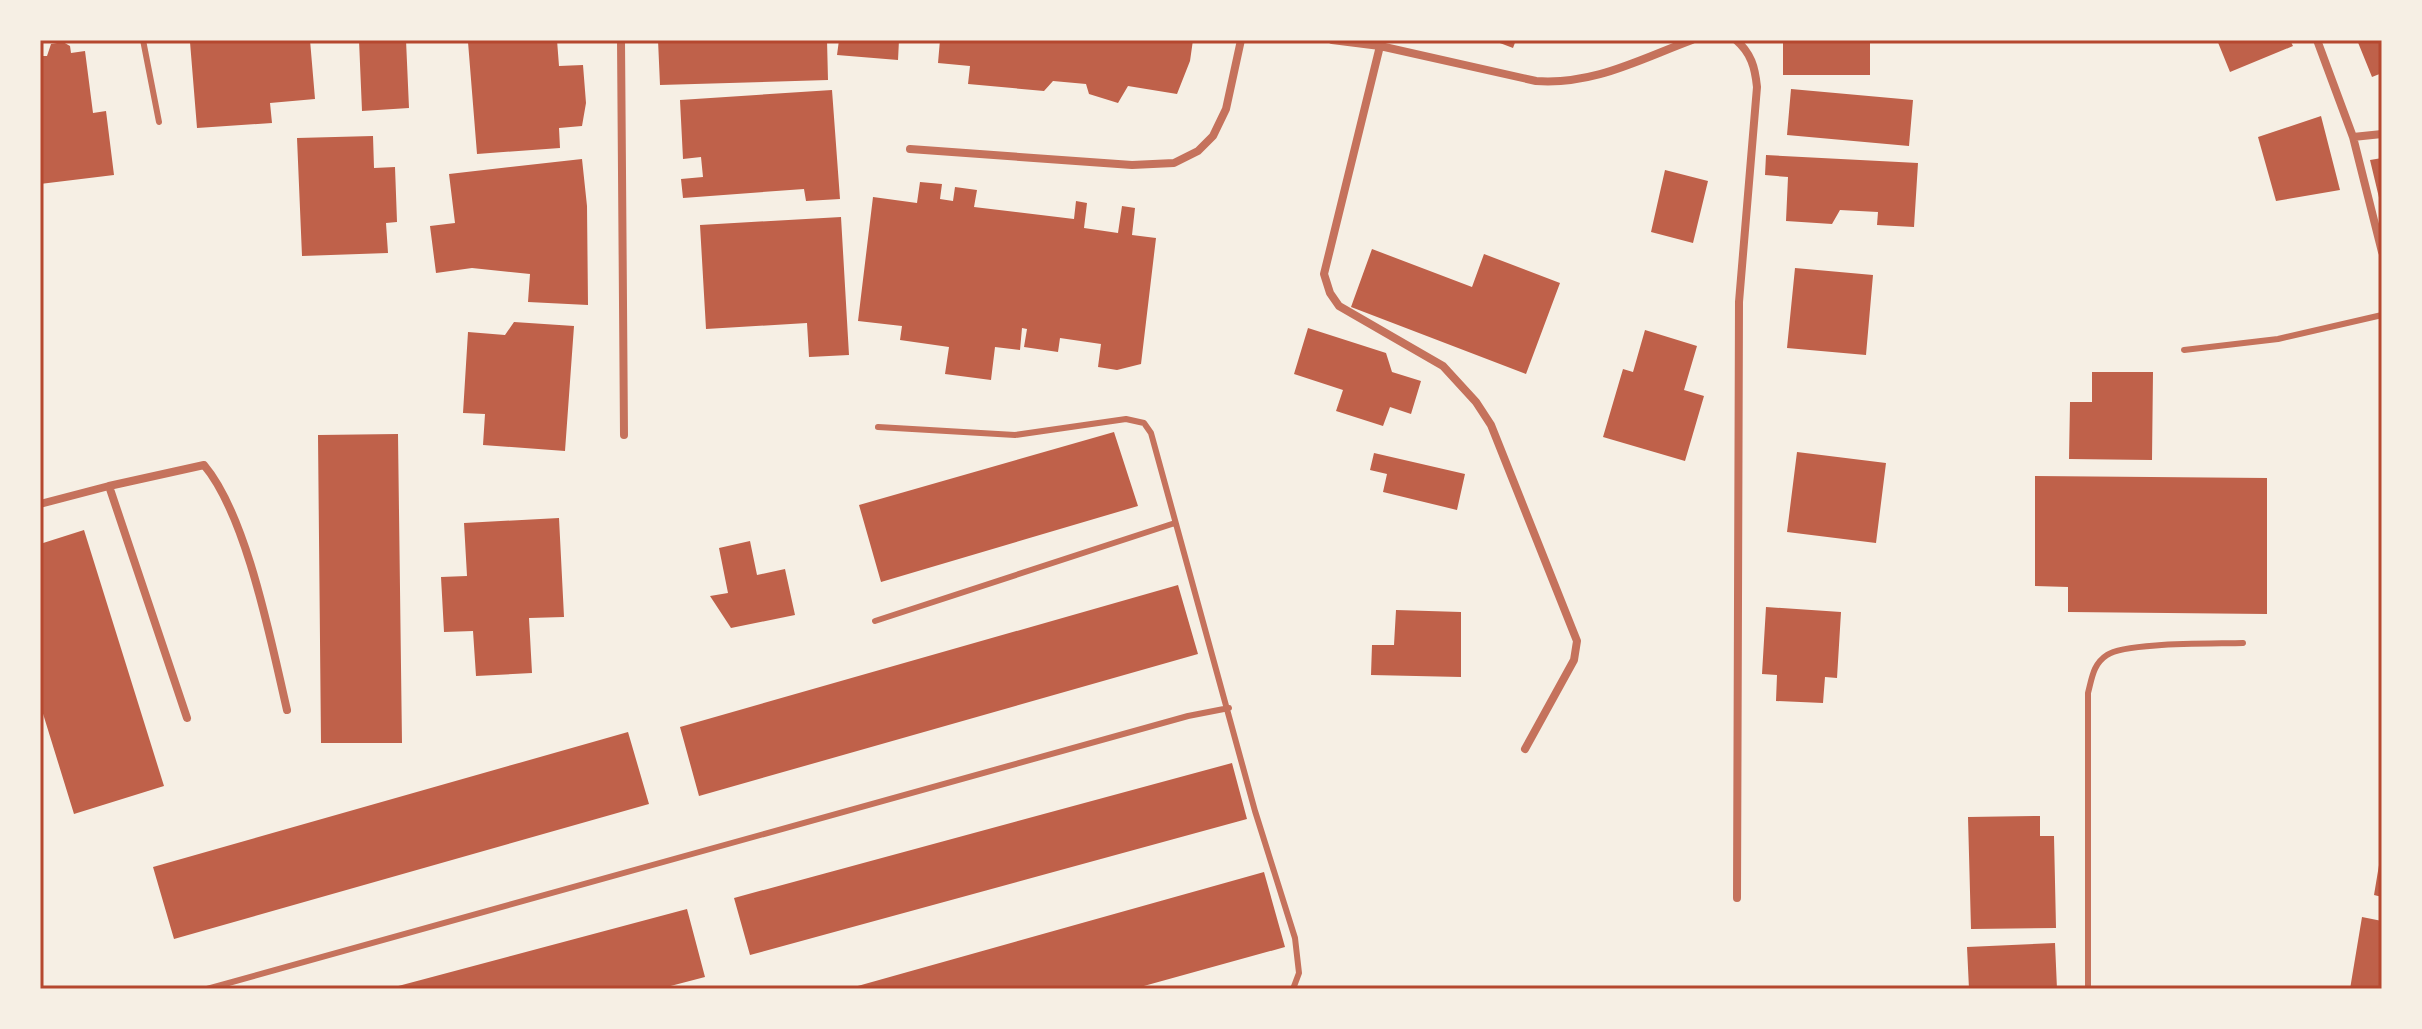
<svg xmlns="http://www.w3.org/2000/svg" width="2422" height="1029" viewBox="0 0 2422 1029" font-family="Mulish,sans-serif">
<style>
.building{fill:#bf614a}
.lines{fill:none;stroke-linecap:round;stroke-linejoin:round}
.service{stroke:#c5725c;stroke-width:6}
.minor{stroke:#c5725c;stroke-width:8}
.neatline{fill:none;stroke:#b5482f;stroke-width:3}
</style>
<rect width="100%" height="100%" fill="#f6efe4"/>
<path class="building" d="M 310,40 L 315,99 L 270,103 L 272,123 L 197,128 L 190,42 Z
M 359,40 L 406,40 L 409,108 L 362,111 Z
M 501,40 L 557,40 L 559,66 L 583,65 L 586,103 L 582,126 L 559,128 L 560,148 L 477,154 L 468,42 Z
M 658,40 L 827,40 L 828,80 L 660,85 Z
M 839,40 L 899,40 L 898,60 L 837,55 Z
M 940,40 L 1193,40 L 1190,61 L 1177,94 L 1128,86 L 1118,103 L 1089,94 L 1086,84 L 1053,81 L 1044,91 L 968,84 L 970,66 L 938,63 Z
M 1492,40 L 1516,40 L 1513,48 Z
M 1783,40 L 1870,40 L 1870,75 L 1783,75 Z
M 2217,40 L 2290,40 L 2293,46 L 2230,72 Z
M 2357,40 L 2382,40 L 2382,73 L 2372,77 Z
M 63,42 L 70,46 L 71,53 L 85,51 L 93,113 L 106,111 L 114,175 L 40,184 L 40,56 L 47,56 L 51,44 Z
M 1791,89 L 1913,100 L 1909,146 L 1787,135 Z
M 832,90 L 840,199 L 806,201 L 804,189 L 683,198 L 681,179 L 703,177 L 701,157 L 683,159 L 680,100 Z
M 2321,116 L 2340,190 L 2276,201 L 2258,137 Z
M 373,136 L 374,168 L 395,167 L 397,222 L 386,223 L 388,253 L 302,256 L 297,138 Z
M 1766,155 L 1918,163 L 1914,227 L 1877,225 L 1878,212 L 1840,210 L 1832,224 L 1786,221 L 1788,177 L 1765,175 Z
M 2382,158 L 2382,206 L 2381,206 L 2370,160 Z
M 582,159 L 587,206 L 588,305 L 528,302 L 530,274 L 472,268 L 436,273 L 430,226 L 455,223 L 449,174 Z
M 1665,170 L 1708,181 L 1693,243 L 1651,232 Z
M 920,182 L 942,184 L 940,199 L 953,201 L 955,187 L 977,190 L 974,207 L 1074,219 L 1076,201 L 1087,203 L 1084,228 L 1118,233 L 1122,206 L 1135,208 L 1132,235 L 1156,238 L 1141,364 L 1117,370 L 1098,367 L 1101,344 L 1060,338 L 1058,352 L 1024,347 L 1027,329 L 1022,328 L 1020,350 L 995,347 L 991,380 L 945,374 L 949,347 L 900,340 L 902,326 L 858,321 L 873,197 L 917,203 Z
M 841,217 L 849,355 L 809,357 L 807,323 L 706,329 L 700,225 Z
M 1372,249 L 1472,287 L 1484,254 L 1560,283 L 1526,374 L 1351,307 Z
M 1795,268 L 1873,275 L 1866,355 L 1787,348 Z
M 514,322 L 574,326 L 565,451 L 483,445 L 485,414 L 463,413 L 468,332 L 505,335 Z
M 1308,328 L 1386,353 L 1392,372 L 1421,381 L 1411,414 L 1390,407 L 1383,426 L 1336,411 L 1343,390 L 1294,374 Z
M 1645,330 L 1697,346 L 1684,390 L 1704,396 L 1685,461 L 1603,437 L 1623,369 L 1633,372 Z
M 2092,372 L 2153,372 L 2152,460 L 2069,459 L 2070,402 L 2092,402 Z
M 1114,432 L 1138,506 L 881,582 L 859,505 Z
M 398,434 L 402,743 L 321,743 L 318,435 Z
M 1797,452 L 1886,463 L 1876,543 L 1787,532 Z
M 1374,453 L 1465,474 L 1457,510 L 1383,492 L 1387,474 L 1370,470 Z
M 2035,476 L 2267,478 L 2267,614 L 2068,612 L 2068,587 L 2035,586 Z
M 559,518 L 564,617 L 529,618 L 532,673 L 476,676 L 473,631 L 444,632 L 441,577 L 467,576 L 464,523 Z
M 84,530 L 164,786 L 74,814 L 40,704 L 40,544 Z
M 750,541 L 757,575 L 785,569 L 795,615 L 731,628 L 710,596 L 728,593 L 719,548 Z
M 1178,585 L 1198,654 L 699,796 L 680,727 Z
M 1766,607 L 1841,612 L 1837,678 L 1825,677 L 1823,703 L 1776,701 L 1777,675 L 1762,674 Z
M 1396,610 L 1461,612 L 1461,677 L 1371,675 L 1372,645 L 1394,645 Z
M 628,732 L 649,804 L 174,939 L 153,867 Z
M 1232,763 L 1247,819 L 750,955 L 734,898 Z
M 2040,816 L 2040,836 L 2054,836 L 2056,928 L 1971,929 L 1968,817 Z
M 2380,859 L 2382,859 L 2382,897 L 2374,895 Z
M 1264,872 L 1285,947 L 1133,989 L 847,989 Z
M 687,909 L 705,977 L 659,989 L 387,989 Z
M 2362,917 L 2382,921 L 2382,989 L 2350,989 Z
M 2055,943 L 2057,989 L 1969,989 L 1967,947 Z"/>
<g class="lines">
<path class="service" d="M 143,40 L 159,122
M 2184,350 L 2278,339 L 2382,315
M 878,427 L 1015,435 L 1126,419 L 1144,423 L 1151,433 L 1255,811 L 1295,938 L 1299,973 L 1293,989
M 875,621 L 1175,523
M 207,989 L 1188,716 L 1229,708
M 2088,989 L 2088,693 C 2092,678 2093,664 2107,655 C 2125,642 2216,644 2243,643"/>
<path class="minor" d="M 621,40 L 624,435
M 1332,40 L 1380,46 L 1536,81 C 1594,85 1638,60 1692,40
M 1736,40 C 1751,53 1755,67 1757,87 L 1739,302 L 1737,898
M 2317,40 L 2353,137 L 2382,252
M 1380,46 L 1324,274 L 1330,293 L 1339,306 L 1443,366 L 1476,402 L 1491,425 L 1577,641 L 1574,660 L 1525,749
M 2353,137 L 2382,134
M 910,149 L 1132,165 L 1174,163 L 1198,151 L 1213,136 L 1226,109 L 1241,40
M 109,486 L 204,465 C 247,516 271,642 287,710
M 40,504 L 109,486 L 187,718"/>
</g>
<rect width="2422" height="1029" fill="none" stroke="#f6efe4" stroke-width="84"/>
<rect x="42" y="42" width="2338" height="945" class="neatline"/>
</svg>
